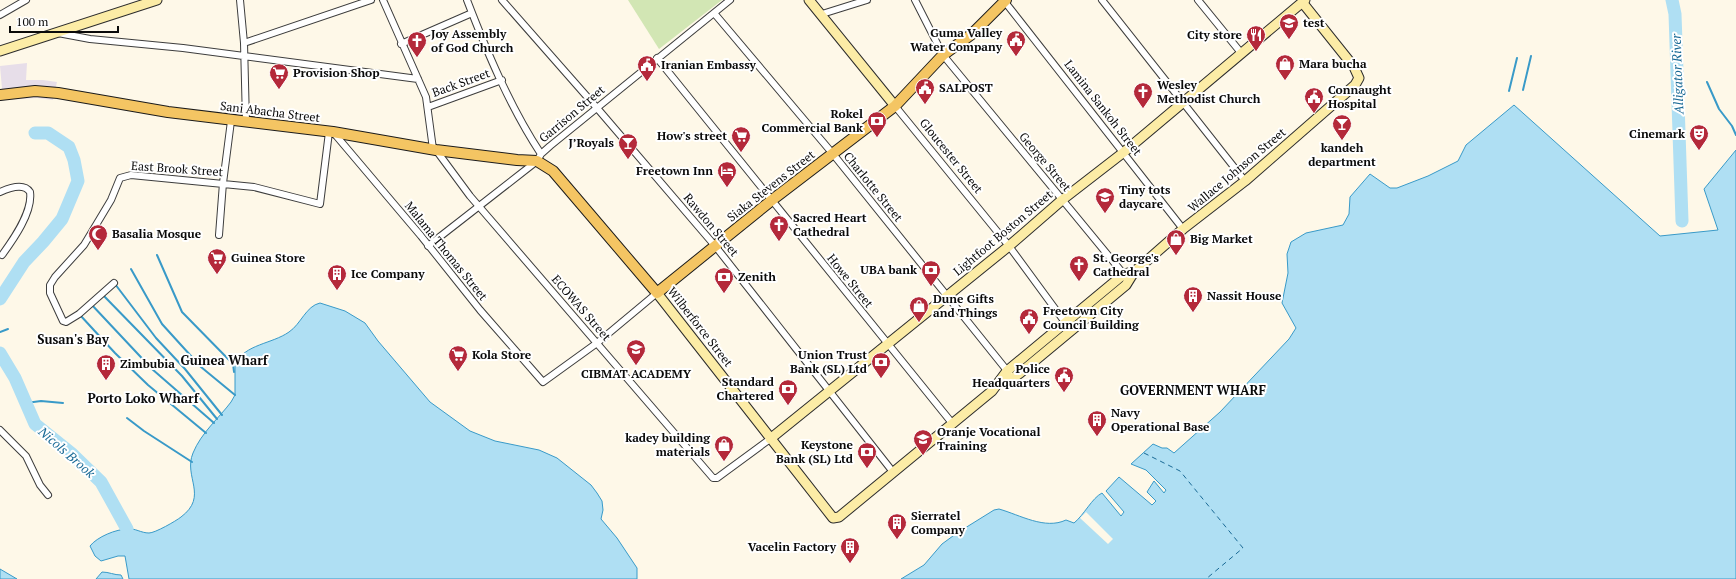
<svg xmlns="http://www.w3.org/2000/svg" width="1736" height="579" viewBox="0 0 1736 579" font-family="'PT Serif',serif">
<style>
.industrial{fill:#e7dee9}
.green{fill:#d2e6b4}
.water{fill:#afdff3;stroke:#399ac8}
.pier{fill:#fef8e8}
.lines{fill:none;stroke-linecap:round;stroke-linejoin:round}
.stream{stroke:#399ac8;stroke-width:2}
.river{stroke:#afdff3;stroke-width:13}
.ferry{stroke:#1a6a96;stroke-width:1;stroke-dasharray:5 4;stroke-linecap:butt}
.street-casing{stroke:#3d3d3d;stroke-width:8}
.secondary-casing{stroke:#2c2c2c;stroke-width:11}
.primary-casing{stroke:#1b1b1b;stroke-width:12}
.street{stroke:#fff;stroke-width:6}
.secondary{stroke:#fceca6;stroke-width:9}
.primary{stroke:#f4c563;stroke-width:10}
.labels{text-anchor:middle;stroke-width:4;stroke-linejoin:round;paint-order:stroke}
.poi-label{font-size:12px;font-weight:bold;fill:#0a0a0a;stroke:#fff;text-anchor:start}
.street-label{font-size:12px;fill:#0a0a0a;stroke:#fff}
.water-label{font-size:13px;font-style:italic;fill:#1a6a96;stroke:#fff}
.neighbourhood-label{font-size:13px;font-weight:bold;fill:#0a0a0a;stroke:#fff}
</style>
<rect width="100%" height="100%" fill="#fef8e8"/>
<path class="industrial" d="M 27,63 L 26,80 L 43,80 L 57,82 L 53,100 L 37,98 L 3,100 L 0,66 Z"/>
<path class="green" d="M 628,0 L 722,0 L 659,49 Z"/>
<path class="water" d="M 1514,105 L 1660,236 L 1718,230 L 1704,189 L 1736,150 L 1736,579 L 901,579 L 924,565 L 942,544 L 957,533 L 994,510 L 999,509 C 1020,515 1045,530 1066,520 L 1074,523 C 1084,515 1092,498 1102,493 L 1121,516 L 1124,512 L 1106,491 L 1119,477 L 1152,505 L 1156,501 L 1147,492 L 1154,481 L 1164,493 L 1166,490 L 1146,470 L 1131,464 L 1153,444 L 1162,448 L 1167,448 L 1174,453 L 1220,412 L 1289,339 L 1296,328 L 1282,303 L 1288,273 L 1287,254 L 1291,242 L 1306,233 L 1343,225 L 1349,214 L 1350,197 L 1370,174 L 1390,188 L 1397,188 L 1428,176 L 1458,161 L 1466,145 Z
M 320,303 L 345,311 L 365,323 L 378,341 L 430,402 L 470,431 L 495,441 L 539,450 L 557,458 L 591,485 L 597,493 L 602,501 L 603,510 L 601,519 L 617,538 L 637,568 L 637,579 L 129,579 L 125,556 L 118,556 L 101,561 L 95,556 L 90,546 C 97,537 116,529 128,529 C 135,528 141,533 149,533 C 155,533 176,521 181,517 C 209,496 183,477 193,453 C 201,433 219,418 231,402 L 235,395 L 235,364 C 245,344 272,344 289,332 C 301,324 306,306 320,303 Z
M 0,569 L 17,579 L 0,579 Z
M 102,572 C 109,572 114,575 121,575 L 123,579 L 96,579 Z"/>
<path class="pier" d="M 1086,512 L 1113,539 L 1108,544 L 1080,518 Z"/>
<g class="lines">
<path class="stream" d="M 1707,82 L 1719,109 L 1732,126 L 1736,135
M 1523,90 L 1531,56
M 1509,91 L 1517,58
M 157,255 L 182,312 L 233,364 L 234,372
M 131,269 L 162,324 L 201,367 L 235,395
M 115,284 L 156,338 L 185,369 L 222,415
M 102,294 L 182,376 L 217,419
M 91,304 L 152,369 L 214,423
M 80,315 L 115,353 L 148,385 L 206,433
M 0,332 L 8,329
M 26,403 L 41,401 L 63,403
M 127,418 L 144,431 L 192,462"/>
<path class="river" d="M 1672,0 L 1675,14 L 1682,221
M 0,299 L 24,262 L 43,242 L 62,219 L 78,181 L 74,160 L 69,147 L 48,133 L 35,133
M 0,353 L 15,378 L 35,424 L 71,453 L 101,482 L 127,529"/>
<path class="ferry" d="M 1144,453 L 1180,471 L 1243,548 L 1206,579"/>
<g class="street-casing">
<path id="street" d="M 240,0 L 244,43 L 246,122
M 383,0 L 426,97 L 433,149
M 467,0 C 487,52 510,107 541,154
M 502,0 L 597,108 L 716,247 L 893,472
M 915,0 L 943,55 L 1126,277
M 1102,0 L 1245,181
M 1198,0 L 1242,54
M 1005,2 L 1183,229
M 714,13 L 833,154 L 1009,373
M 822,14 L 867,0
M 0,15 L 26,0
M 58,33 L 90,39 L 183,48 L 418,79
M 244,43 L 371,0
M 401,44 L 472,13
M 657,58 L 952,423
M 895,106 L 1009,246 L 1067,325
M 428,107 L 502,80
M 333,132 L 421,236 L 480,310 L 543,382 L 597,343 L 657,293
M 436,150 L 470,196 L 713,478 L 717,478 L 770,439
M 0,192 C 9,188 24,183 30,192 C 33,212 13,240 2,255
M 219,235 L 223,183 L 231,121
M 428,246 L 537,161 L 541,154 L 550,146 L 730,0
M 114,283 L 79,314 L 66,322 L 63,321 L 50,293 L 50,285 L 55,277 L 84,245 L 111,200 L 120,178 L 131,175 L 254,187 L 320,204 L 329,132
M 0,430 L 26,456 L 40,485 L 48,495"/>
</g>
<g class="secondary-casing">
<path id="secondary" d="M 809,0 L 895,106
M 0,51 L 157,0
M 657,293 L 833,518 L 839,517 L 992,391 L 1007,371 L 1124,274 L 1134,272
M 1002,379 L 1013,378 L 1020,373 L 1126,285 L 1134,272 L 1183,229 L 1245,181 L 1355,85 L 1359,78 L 1354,67 L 1302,2
M 770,439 L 1009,246 L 1062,200 L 1124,152 L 1305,0"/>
</g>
<g class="primary-casing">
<path id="primary" d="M 0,95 L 35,91 L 58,93 L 168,112 L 333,132 L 436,150 L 517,160 L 537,161 L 553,171 L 657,293 L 772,200 L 895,106 L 943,55 L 972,34 L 1006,0"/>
</g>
<use href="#street" class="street"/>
<use href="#secondary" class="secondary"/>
<use href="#primary" class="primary"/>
</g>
<defs>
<g id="university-pin" transform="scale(1)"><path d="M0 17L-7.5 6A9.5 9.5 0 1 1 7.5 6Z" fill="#b4293a" stroke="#fff"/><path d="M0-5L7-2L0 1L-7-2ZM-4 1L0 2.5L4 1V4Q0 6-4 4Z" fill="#fff"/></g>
<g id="restaurant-pin" transform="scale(1)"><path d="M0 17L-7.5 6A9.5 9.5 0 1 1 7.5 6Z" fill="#b4293a" stroke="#fff"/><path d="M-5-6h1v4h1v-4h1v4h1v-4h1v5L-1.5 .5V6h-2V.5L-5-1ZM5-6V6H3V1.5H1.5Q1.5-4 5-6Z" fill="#fff"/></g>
<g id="civic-pin" transform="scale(1)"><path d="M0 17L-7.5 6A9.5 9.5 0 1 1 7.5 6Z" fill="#b4293a" stroke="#fff"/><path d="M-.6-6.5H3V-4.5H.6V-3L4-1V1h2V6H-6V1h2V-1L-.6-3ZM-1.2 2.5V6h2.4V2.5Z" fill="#fff"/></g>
<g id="church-pin" transform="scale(1)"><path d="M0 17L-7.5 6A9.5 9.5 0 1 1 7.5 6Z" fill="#b4293a" stroke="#fff"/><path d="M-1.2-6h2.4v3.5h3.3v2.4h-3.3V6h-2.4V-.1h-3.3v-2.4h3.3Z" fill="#fff"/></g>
<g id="shop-pin" transform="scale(1)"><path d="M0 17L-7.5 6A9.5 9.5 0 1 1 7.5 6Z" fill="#b4293a" stroke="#fff"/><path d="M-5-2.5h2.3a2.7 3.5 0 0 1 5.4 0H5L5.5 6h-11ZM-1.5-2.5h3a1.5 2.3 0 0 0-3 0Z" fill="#fff"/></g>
<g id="supermarket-pin" transform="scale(1)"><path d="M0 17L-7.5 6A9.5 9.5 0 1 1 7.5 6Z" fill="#b4293a" stroke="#fff"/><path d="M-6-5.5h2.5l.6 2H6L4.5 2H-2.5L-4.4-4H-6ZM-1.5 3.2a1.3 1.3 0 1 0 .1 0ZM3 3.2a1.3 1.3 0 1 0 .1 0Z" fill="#fff"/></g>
<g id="bank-pin" transform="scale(1)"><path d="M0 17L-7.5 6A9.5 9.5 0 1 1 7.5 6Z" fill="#b4293a" stroke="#fff"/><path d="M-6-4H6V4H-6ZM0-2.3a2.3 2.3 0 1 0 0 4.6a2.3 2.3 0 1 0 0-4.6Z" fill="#fff"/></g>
<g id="bar-pin" transform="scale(1)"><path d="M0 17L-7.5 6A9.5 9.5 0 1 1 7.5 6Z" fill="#b4293a" stroke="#fff"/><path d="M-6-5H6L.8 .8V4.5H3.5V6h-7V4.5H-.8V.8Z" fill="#fff"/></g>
<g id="theatre-pin" transform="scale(1)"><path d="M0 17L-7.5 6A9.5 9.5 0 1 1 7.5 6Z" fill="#b4293a" stroke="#fff"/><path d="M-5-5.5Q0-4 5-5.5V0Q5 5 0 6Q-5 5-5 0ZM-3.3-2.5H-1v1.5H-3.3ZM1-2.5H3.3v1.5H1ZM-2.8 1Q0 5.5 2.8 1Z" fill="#fff"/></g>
<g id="hotel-pin" transform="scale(1)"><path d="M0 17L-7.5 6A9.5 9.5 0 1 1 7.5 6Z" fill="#b4293a" stroke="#fff"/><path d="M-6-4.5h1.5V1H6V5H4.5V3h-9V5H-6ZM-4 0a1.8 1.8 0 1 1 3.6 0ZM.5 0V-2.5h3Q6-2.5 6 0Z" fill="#fff"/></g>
<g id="school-pin" transform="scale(1)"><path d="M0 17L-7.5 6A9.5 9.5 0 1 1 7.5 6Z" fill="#b4293a" stroke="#fff"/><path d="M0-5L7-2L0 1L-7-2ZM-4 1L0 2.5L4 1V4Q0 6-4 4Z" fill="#fff"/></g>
<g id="mosque-pin" transform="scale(1)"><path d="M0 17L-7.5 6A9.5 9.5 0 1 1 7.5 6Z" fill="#b4293a" stroke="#fff"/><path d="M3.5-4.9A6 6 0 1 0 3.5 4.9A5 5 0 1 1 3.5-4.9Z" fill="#fff"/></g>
<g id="building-pin" transform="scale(1)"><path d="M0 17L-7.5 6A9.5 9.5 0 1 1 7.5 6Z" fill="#b4293a" stroke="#fff"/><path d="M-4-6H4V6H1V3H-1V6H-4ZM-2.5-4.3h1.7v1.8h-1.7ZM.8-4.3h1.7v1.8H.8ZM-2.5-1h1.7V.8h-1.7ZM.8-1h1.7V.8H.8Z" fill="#fff"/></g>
</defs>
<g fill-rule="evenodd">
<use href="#university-pin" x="1289" y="23"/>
<use href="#restaurant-pin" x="1256" y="35"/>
<use href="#civic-pin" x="1016" y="40"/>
<use href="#church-pin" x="417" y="41"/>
<use href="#shop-pin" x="1285" y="64"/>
<use href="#civic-pin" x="647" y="65"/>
<use href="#supermarket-pin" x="279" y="73"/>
<use href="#civic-pin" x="925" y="88"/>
<use href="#church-pin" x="1143" y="92"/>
<use href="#civic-pin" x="1314" y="97"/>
<use href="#bank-pin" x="877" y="121"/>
<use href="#bar-pin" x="1342" y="124"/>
<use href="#theatre-pin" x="1699" y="134"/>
<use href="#supermarket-pin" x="741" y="136"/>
<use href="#bar-pin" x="628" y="143"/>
<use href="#hotel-pin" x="727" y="171"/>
<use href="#school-pin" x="1105" y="197"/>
<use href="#church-pin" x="779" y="225"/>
<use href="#mosque-pin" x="98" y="234"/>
<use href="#shop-pin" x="1176" y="239"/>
<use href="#supermarket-pin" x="217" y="258"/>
<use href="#church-pin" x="1079" y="265"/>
<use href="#bank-pin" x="931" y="270"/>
<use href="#building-pin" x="337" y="274"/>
<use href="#bank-pin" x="724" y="277"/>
<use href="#building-pin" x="1193" y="296"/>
<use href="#shop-pin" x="919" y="306"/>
<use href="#civic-pin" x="1029" y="318"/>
<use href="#school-pin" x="636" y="349"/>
<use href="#supermarket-pin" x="458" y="355"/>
<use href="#bank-pin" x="881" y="362"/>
<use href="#building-pin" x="106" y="364"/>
<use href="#civic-pin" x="1064" y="376"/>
<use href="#bank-pin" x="788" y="389"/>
<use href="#building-pin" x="1097" y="420"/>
<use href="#university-pin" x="923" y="439"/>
<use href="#shop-pin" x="724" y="445"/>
<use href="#bank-pin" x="867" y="452"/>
<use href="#building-pin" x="897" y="523"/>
<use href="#building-pin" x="850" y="547"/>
</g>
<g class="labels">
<g class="poi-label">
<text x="1303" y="27">test</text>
<text x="1002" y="37" text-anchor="end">Guma Valley<tspan x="1002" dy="14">Water Company</tspan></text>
<text x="431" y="38">Joy Assembly<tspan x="431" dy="14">of God Church</tspan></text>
<text x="1242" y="39" text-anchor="end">City store</text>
<text x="1299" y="68">Mara bucha</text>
<text x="661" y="69">Iranian Embassy</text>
<text x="293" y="77">Provision Shop</text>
<text x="1157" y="89">Wesley<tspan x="1157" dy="14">Methodist Church</tspan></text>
<text x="939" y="92">SALPOST</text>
<text x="1328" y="94">Connaught<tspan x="1328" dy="14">Hospital</tspan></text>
<text x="863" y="118" text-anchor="end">Rokel<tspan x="863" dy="14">Commercial Bank</tspan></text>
<text x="1685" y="138" text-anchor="end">Cinemark</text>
<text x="727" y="140" text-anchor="end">How's street</text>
<text x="614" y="147" text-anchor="end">J’Royals</text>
<text x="1342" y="152" text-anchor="middle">kandeh<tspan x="1342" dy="14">department</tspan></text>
<text x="713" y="175" text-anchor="end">Freetown Inn</text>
<text x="1119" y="194">Tiny tots<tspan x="1119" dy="14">daycare</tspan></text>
<text x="793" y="222">Sacred Heart<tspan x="793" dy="14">Cathedral</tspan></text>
<text x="112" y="238">Basalia Mosque</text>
<text x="1190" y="243">Big Market</text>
<text x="231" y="262">Guinea Store</text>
<text x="1093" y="262">St. George's<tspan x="1093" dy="14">Cathedral</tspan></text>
<text x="917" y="274" text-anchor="end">UBA bank</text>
<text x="351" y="278">Ice Company</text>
<text x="738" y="281">Zenith</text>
<text x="1207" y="300">Nassit House</text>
<text x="933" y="303">Dune Gifts<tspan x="933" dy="14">and Things</tspan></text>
<text x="1043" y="315">Freetown City<tspan x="1043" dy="14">Council Building</tspan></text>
<text x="472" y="359">Kola Store</text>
<text x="867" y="359" text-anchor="end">Union Trust<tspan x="867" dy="14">Bank (SL) Ltd</tspan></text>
<text x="120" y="368">Zimbubia</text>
<text x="1050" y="373" text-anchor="end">Police<tspan x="1050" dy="14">Headquarters</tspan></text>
<text x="636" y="378" text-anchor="middle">CIBMAT ACADEMY</text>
<text x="774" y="386" text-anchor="end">Standard<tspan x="774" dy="14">Chartered</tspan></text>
<text x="1111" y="417">Navy<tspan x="1111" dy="14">Operational Base</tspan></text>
<text x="937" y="436">Oranje Vocational<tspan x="937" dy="14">Training</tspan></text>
<text x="710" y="442" text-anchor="end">kadey building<tspan x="710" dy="14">materials</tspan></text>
<text x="853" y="449" text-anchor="end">Keystone<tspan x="853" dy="14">Bank (SL) Ltd</tspan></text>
<text x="911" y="520">Sierratel<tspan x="911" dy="14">Company</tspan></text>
<text x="836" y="551" text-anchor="end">Vacelin Factory</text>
</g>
<g class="street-label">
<text transform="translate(461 83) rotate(-20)" y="4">Back Street</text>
<text transform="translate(1103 108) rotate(52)" y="4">Lamina Sankoh Street</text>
<text transform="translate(270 112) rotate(7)" y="4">Sani Abacha Street</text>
<text transform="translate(572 114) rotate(-40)" y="4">Garrison Street</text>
<text transform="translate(951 156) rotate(51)" y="4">Gloucester Street</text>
<text transform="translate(1045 162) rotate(50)" y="4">George Street</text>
<text transform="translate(177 169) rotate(4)" y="4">East Brook Street</text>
<text transform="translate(1237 170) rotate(-40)" y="4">Wallace Johnson Street</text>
<text transform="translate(771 186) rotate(-38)" y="4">Siaka Stevens Street</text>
<text transform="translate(873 187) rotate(51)" y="4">Charlotte Street</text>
<text transform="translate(711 225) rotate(50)" y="4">Rawdon Street</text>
<text transform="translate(1003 233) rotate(-40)" y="4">Lightfoot Boston Street</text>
<text transform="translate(446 251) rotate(51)" y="4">Malama Thomas Street</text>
<text transform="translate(850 281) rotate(51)" y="4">Howe Street</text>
<text transform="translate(581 308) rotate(49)" y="4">ECOWAS Street</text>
<text transform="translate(700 327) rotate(52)" y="4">Wilberforce Street</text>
</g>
<g class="water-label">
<text transform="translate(1677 74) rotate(-92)" y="5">Alligator River</text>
<text transform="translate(67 452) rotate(41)" y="5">Nicols Brook</text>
</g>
<g class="neighbourhood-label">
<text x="73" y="344">Susan's Bay</text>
<text x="224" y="365">Guinea Wharf</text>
<text x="1193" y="395">GOVERNMENT WHARF</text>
<text x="143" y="403">Porto Loko Wharf</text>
</g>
</g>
<path d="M10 26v6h108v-6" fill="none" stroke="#0a0a0a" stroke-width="2"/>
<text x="16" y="26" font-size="12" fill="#0a0a0a" stroke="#ffffff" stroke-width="3" paint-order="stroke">100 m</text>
</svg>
